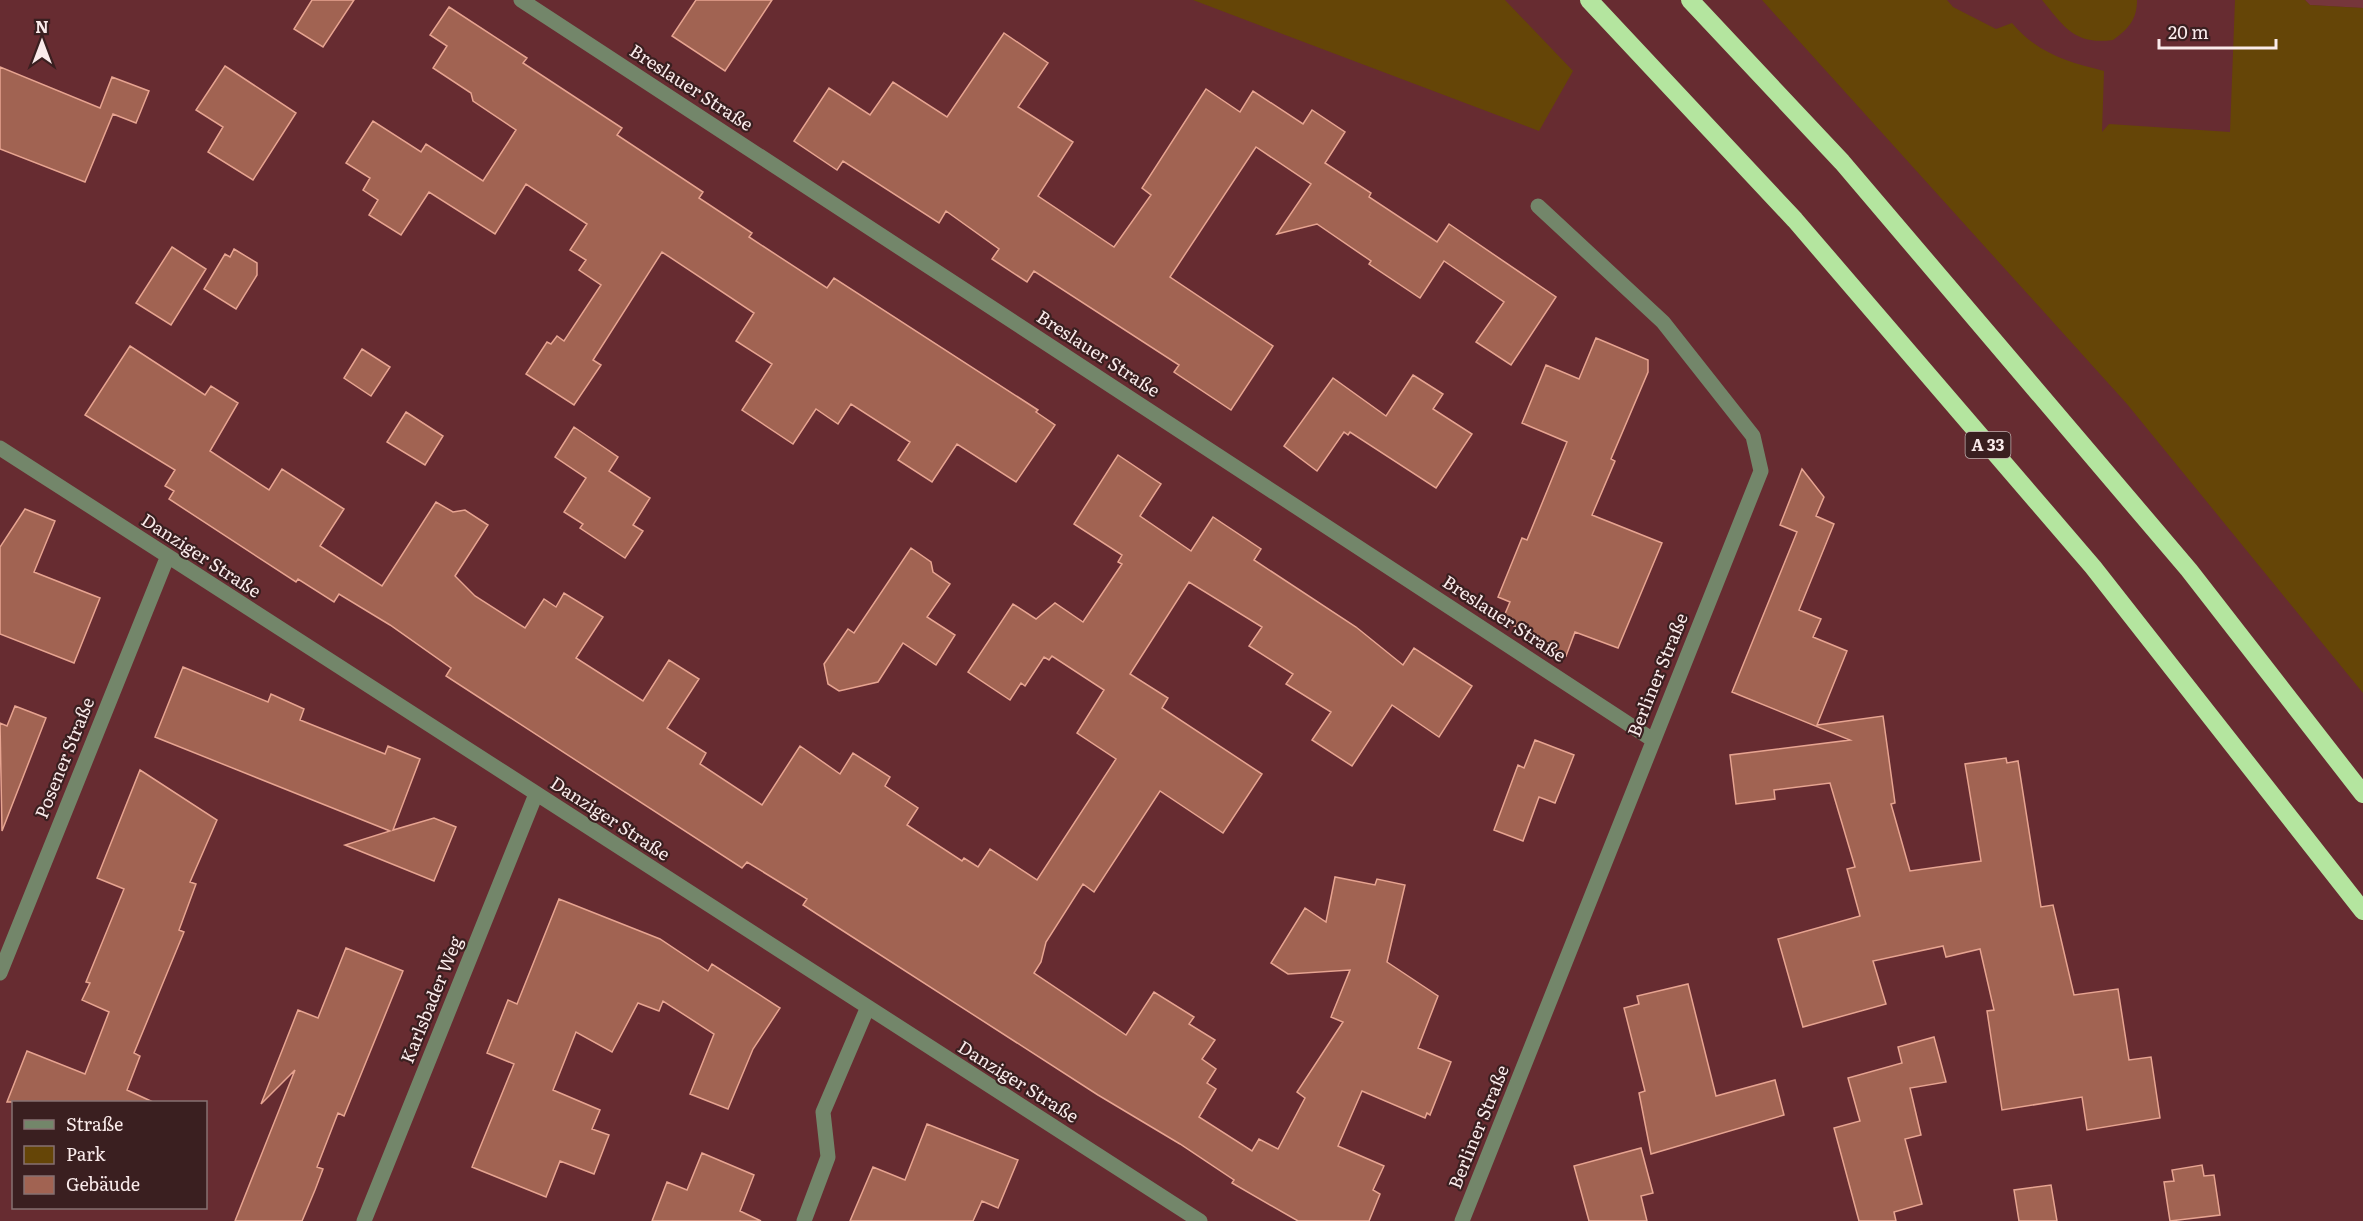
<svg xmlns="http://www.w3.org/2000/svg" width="2363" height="1221" viewBox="0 0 2363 1221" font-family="Literata,serif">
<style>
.built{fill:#76363b}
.green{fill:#654507}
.building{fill:#a16352;stroke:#e7a491;stroke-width:1.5}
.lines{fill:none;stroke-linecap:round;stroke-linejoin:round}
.minor{stroke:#73866a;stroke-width:15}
.highway{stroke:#b4e59f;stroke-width:18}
.labels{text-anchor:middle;stroke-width:4.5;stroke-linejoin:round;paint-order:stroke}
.shield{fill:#3a1f20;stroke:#c0aeae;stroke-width:1.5}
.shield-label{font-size:16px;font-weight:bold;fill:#faebeb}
.street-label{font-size:18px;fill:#faebeb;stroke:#3a1f20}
</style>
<rect width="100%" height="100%" fill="#672c31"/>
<path class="built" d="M 2305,0 L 2363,0 L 2363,8 L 2310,5 Z"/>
<path class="green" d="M 1193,0 L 1505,0 L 1573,71 L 1539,131 Z
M 1762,0 L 1947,0 L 1953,7 L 1996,29 L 2012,23 C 2037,53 2067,62 2104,71 L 2102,132 L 2109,124 L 2230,132 L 2235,0 L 2305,0 L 2310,5 L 2363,8 L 2363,693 L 2127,404 Z
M 2042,0 L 2137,0 C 2137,20 2128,29 2113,40 C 2075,45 2065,28 2042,0 Z"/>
<path class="building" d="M 312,0 L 354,0 L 323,47 L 294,29 Z
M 696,0 L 772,0 L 725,71 L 672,36 Z
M 449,7 L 527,58 L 523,63 L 622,128 L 617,135 L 703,192 L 699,198 L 752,233 L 749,237 L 827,288 L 834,278 L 1038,410 L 1036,412 L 1055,425 L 1016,482 L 957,444 L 932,482 L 898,460 L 910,442 L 851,404 L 838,424 L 816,409 L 793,444 L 742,410 L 772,364 L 736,341 L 754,313 L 662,252 L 593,360 L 601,365 L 574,405 L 526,374 L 547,342 L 551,344 L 557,336 L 564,341 L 601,285 L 579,270 L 586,260 L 570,250 L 587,224 L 526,184 L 495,234 L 429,192 L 401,235 L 369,215 L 378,200 L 363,190 L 370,178 L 346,163 L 373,121 L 421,152 L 426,144 L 483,181 L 516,130 L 473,101 L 471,93 L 433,68 L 447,46 L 430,35 Z
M 1004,33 L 1048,63 L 1018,107 L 1073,142 L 1038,196 L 1114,247 L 1151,195 L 1142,188 L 1206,89 L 1240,112 L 1253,91 L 1303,124 L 1312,110 L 1345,132 L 1325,163 L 1371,193 L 1369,197 L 1437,242 L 1449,224 L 1556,297 L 1511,365 L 1476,342 L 1504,302 L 1444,261 L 1420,298 L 1369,264 L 1371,261 L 1317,224 L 1277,234 L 1311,184 L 1256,147 L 1170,277 L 1273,346 L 1231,410 L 1174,372 L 1179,365 L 1034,271 L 1027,282 L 992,259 L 999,249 L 946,211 L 939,223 L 843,161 L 837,170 L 794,141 L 829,88 L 870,115 L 893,82 L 947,117 Z
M 225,66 L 296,113 L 253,180 L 208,152 L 223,127 L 196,110 Z
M 0,67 L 100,108 L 112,77 L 149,91 L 136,123 L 113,114 L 85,182 L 0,149 Z
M 172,247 L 206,269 L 171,325 L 136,303 Z
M 234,249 L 257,263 L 257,275 L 236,309 L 204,289 L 225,254 L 230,257 Z
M 1596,338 L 1648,360 L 1648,372 L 1611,459 L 1615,461 L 1592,515 L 1662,543 L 1618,648 L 1575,632 L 1566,656 L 1535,640 L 1537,635 L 1502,621 L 1510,602 L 1498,597 L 1522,538 L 1527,540 L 1567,442 L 1522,423 L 1546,365 L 1579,379 Z
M 130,346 L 205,395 L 211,386 L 238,403 L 210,451 L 269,490 L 282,469 L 344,509 L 320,546 L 382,586 L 436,502 L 453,512 L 465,510 L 488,525 L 455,576 L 475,596 L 525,628 L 544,599 L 556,607 L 564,593 L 603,617 L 576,658 L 643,701 L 669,660 L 699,679 L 667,728 L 706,753 L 700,764 L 762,805 L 800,746 L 840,774 L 853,753 L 890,777 L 885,786 L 918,808 L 907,825 L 962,861 L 964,858 L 978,867 L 990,849 L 1037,880 L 1116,759 L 1077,733 L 1104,690 L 1052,656 L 1049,660 L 1044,657 L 1025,686 L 1021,683 L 1010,700 L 968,672 L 1013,604 L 1036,619 L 1055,603 L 1083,622 L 1122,564 L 1118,562 L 1122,555 L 1074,524 L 1118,455 L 1161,484 L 1140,516 L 1191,551 L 1213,517 L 1261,549 L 1254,560 L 1356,627 L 1403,665 L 1414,648 L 1472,686 L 1439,737 L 1392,705 L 1352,766 L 1312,740 L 1331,712 L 1286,684 L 1293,674 L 1249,646 L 1262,627 L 1189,582 L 1130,674 L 1168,698 L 1162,708 L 1262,774 L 1223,833 L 1160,791 L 1094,892 L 1083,884 L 1046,942 L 1041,962 L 1034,973 L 1126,1035 L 1154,992 L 1194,1017 L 1189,1024 L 1215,1040 L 1202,1059 L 1216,1069 L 1207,1083 L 1216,1089 L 1199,1117 L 1252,1151 L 1259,1139 L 1278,1149 L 1305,1098 L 1297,1092 L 1343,1022 L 1331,1017 L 1350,970 L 1288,974 L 1271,963 L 1305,908 L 1326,922 L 1335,877 L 1375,885 L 1377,879 L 1405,885 L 1387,962 L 1438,996 L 1418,1048 L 1451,1062 L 1430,1115 L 1427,1113 L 1425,1118 L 1362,1091 L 1338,1146 L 1384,1166 L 1373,1190 L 1380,1194 L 1369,1221 L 1298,1221 L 1232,1183 L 1234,1180 L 1180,1144 L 1098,1095 L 837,927 L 803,905 L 807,899 L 747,862 L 742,868 L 446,676 L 451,668 L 390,625 L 339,594 L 334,602 L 298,579 L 296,582 L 169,499 L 174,491 L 165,486 L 175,470 L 85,415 Z
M 362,349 L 390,367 L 371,396 L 344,378 Z
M 1413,375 L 1443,394 L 1433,409 L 1472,434 L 1436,488 L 1350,432 L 1348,435 L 1344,432 L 1317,471 L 1284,446 L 1333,378 L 1386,416 Z
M 406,412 L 443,436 L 425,465 L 387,442 Z
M 574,427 L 618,457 L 609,471 L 650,498 L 633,525 L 643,531 L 625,558 L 580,528 L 583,524 L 564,512 L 586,478 L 555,457 Z
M 1802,469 L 1824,497 L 1816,516 L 1834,524 L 1799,610 L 1821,619 L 1813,637 L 1847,651 L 1817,725 L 1883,716 L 1895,803 L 1891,804 L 1910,871 L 1981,861 L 1965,764 L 2006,758 L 2007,763 L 2018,761 L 2041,907 L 2053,905 L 2074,995 L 2118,989 L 2129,1060 L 2151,1057 L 2160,1118 L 2087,1130 L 2082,1097 L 2002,1110 L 1987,1011 L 1994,1010 L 1980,949 L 1946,957 L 1943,946 L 1873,961 L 1886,1004 L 1803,1027 L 1778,939 L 1860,916 L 1847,869 L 1855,867 L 1830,783 L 1774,790 L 1775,799 L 1736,804 L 1730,755 L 1850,740 L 1732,692 L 1797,532 L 1780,525 Z
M 25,509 L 55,521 L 34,572 L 100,598 L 74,663 L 0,634 L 0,547 Z
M 911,548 L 931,562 L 933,572 L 950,584 L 927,617 L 955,635 L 936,665 L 903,643 L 878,682 L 839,691 L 828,684 L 824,664 L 848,629 L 854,633 Z
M 183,667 L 268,702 L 271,694 L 304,709 L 300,720 L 385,754 L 388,746 L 420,759 L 393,830 L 434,818 L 456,827 L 434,881 L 345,845 L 390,831 L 155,737 Z
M 15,706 L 46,718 L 2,831 L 0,723 L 7,726 Z
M 1535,740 L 1574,755 L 1555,803 L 1539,797 L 1523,841 L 1494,830 L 1518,765 L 1524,768 Z
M 140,770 L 217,820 L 190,882 L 196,884 L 179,930 L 184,932 L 134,1053 L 140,1056 L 127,1090 L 153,1102 L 7,1102 L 27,1051 L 85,1074 L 109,1012 L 82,1000 L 90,983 L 86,982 L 124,889 L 97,878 Z
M 559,899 L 660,939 L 708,971 L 712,964 L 780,1008 L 753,1049 L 728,1109 L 690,1094 L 714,1034 L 663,1001 L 659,1011 L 638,1003 L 612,1052 L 576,1032 L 553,1090 L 600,1110 L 592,1129 L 609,1135 L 594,1174 L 560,1161 L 546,1197 L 472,1167 L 514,1064 L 487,1053 L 508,1000 L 517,1004 Z
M 346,948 L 403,971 L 344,1116 L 338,1113 L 317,1167 L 323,1169 L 315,1190 L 302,1221 L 235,1221 L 295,1070 L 261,1104 L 298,1010 L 318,1018 Z
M 1688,984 L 1716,1096 L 1775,1080 L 1784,1115 L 1651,1154 L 1639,1093 L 1645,1091 L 1624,1008 L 1639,1004 L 1637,996 Z
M 1934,1037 L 1946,1082 L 1910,1088 L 1921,1135 L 1905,1139 L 1922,1204 L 1894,1212 L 1896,1221 L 1859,1221 L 1834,1128 L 1860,1121 L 1848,1078 L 1902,1063 L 1898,1047 Z
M 927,1124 L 1018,1160 L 998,1208 L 982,1201 L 973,1221 L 850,1221 L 873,1167 L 905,1180 Z
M 1641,1148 L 1653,1193 L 1641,1196 L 1647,1221 L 1589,1221 L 1574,1166 Z
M 702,1153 L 754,1175 L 740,1211 L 761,1221 L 652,1221 L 667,1182 L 687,1190 Z
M 2202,1165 L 2204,1176 L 2214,1175 L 2220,1215 L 2170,1221 L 2164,1182 L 2174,1181 L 2172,1170 Z
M 2051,1185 L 2057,1221 L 2019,1221 L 2014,1190 Z"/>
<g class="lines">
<path class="minor" d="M 521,0 L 1653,740
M 0,448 L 1200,1221
M 0,973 L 167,558
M 364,1221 L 536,794
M 804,1221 L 828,1157 L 823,1112 L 867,1009
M 1462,1221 L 1761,471 L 1753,436 L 1663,322 L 1538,206"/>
<path class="highway" d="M 1589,0 L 1795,220 L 2093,567 L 2363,911
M 1690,0 L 1842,162 L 2189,570 L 2363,794"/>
</g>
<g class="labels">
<rect class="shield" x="1965.5" y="432" width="45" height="26" rx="4.5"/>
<g class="shield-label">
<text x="1988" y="451">A 33</text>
</g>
<g class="street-label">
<text transform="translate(691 88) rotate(33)" y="6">Breslauer Straße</text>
<text transform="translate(1098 354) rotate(33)" y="6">Breslauer Straße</text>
<text transform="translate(201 556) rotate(33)" y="6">Danziger Straße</text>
<text transform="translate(1504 619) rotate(33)" y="6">Breslauer Straße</text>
<text transform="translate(1658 675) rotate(-68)" y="6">Berliner Straße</text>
<text transform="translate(65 758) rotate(-68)" y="6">Posener Straße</text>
<text transform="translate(610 819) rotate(33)" y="6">Danziger Straße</text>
<text transform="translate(432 1000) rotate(-68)" y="6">Karlsbader Weg</text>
<text transform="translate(1018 1082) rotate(32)" y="6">Danziger Straße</text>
<text transform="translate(1479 1127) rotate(-68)" y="6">Berliner Straße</text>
</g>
</g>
<rect x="12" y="1101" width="195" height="108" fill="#3a1f20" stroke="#877171" stroke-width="1.5"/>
<rect x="24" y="1120" width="30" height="9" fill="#73866a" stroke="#877171" stroke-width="1.5"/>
<text x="66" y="1131" font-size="18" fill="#faebeb">Straße</text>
<rect x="24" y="1146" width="30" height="18" fill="#654507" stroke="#877171" stroke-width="1.5"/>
<text x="66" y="1161" font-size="18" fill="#faebeb">Park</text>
<rect x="24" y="1176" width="30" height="18" fill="#a16352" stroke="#877171" stroke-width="1.5"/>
<text x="66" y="1191" font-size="18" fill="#faebeb">Gebäude</text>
<g transform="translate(42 42)" stroke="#3a1f20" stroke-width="4.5" paint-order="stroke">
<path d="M0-4.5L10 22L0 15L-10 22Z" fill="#faebeb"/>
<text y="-9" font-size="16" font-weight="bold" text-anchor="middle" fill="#faebeb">N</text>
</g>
<path d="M2159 39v9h117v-9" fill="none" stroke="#faebeb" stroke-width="3"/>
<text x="2168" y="39" font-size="18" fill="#faebeb" stroke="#3a1f20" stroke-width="4.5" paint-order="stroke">20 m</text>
</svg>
